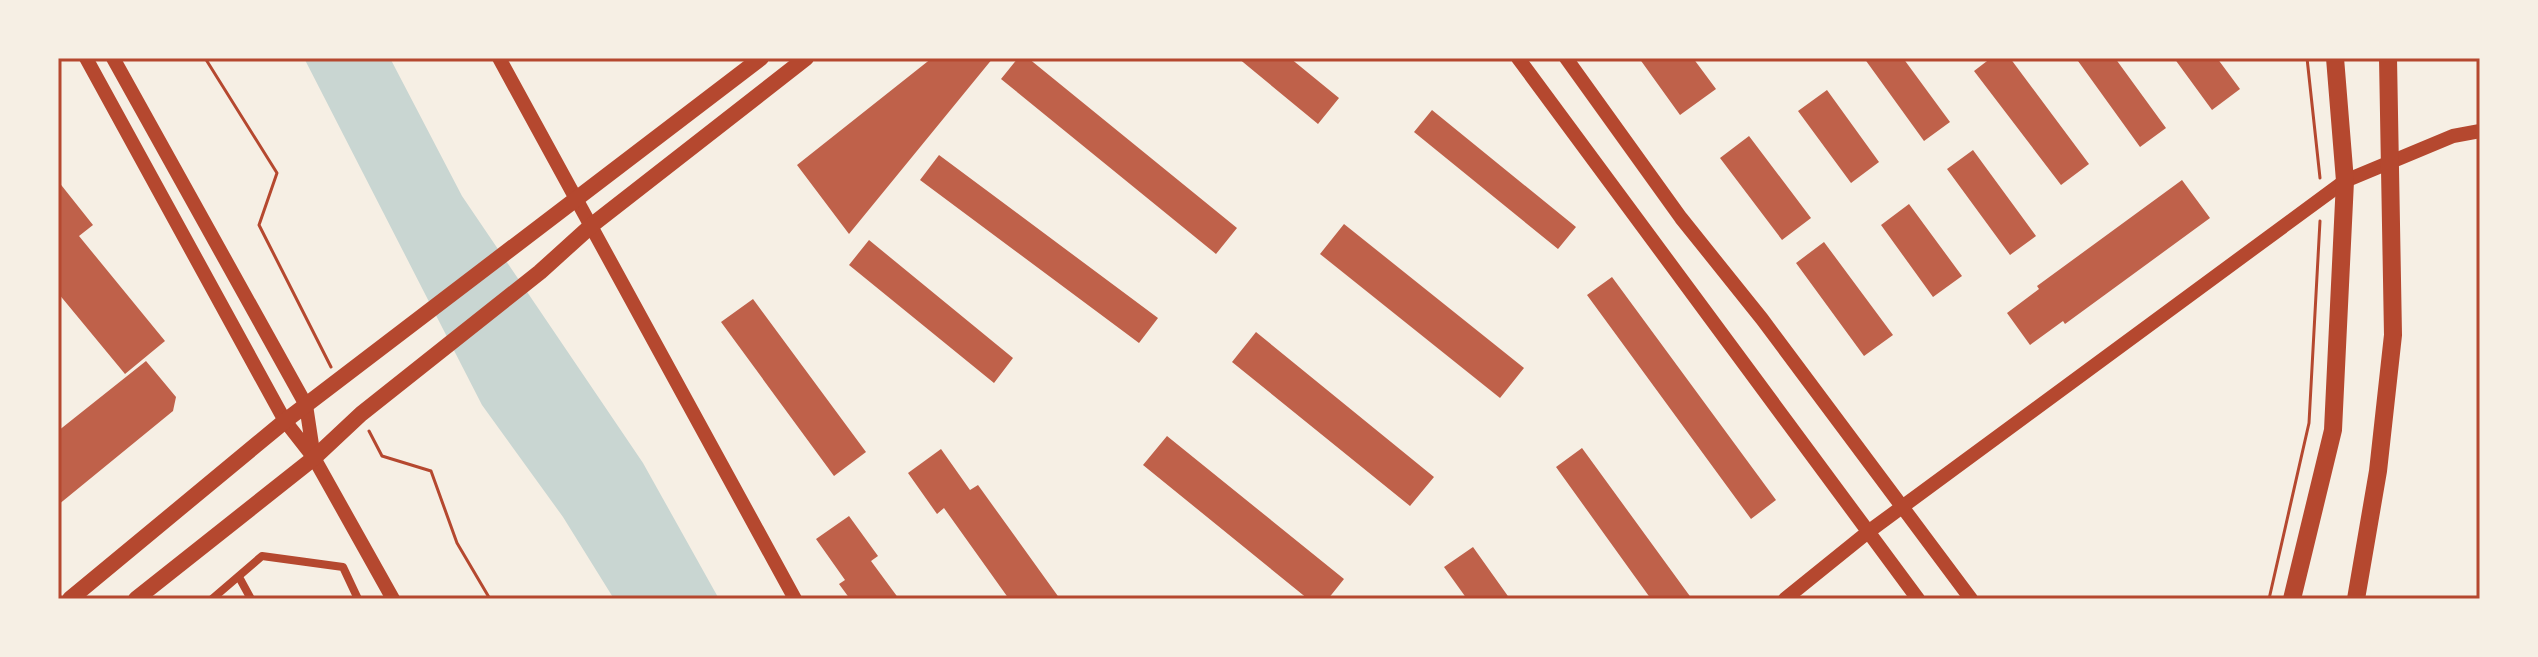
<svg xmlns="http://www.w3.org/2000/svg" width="2538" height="657" viewBox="0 0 2538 657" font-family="'PT Sans Narrow',sans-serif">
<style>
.water{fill:#c9d6d2}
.building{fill:#bf614a}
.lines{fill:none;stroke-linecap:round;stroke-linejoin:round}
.path{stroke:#b5482f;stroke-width:3}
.minor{stroke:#b5482f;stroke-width:8}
.tertiary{stroke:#b5482f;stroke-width:14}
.secondary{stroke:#b5482f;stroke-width:16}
.primary{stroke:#b5482f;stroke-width:18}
.neatline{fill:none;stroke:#b5482f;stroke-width:3}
</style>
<rect width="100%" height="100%" fill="#f6efe4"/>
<path class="water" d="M 304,58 L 390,58 L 462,196 L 643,463 L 719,599 L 614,599 L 563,517 L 482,405 Z"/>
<path class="building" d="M 932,58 L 993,58 L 849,234 L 797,165 Z
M 1018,58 L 1028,58 L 1237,228 L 1216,254 L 1001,79 Z
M 1238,58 L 1290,58 L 1339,98 L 1318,124 Z
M 1639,58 L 1693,58 L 1716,89 L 1680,115 Z
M 1864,58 L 1903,58 L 1950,122 L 1924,141 Z
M 1991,58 L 2010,58 L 2089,164 L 2061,185 L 1974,71 Z
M 2082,58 L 2115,58 L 2166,128 L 2140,147 L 2078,61 Z
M 2174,58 L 2217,58 L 2240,89 L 2212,110 Z
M 1827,90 L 1879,162 L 1851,183 L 1798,111 Z
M 1432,110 L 1576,227 L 1558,249 L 1414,132 Z
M 1749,136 L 1811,218 L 1782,240 L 1720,158 Z
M 1973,150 L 2036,236 L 2010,255 L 1947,169 Z
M 939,155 L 1158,318 L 1139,343 L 920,180 Z
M 2182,180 L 2210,218 L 2065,324 L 2063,321 L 2030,345 L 2007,313 L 2039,289 L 2037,286 Z
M 58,181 L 93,225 L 79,236 L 165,341 L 125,374 L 58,293 Z
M 1909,204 L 1962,276 L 1933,297 L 1881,225 Z
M 1344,224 L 1524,368 L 1500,398 L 1320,254 Z
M 869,240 L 1013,358 L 994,383 L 849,265 Z
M 1824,242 L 1893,335 L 1864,356 L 1796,263 Z
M 1612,277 L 1776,500 L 1751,519 L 1587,295 Z
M 753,299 L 866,452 L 834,476 L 721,322 Z
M 1256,332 L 1434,477 L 1410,506 L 1232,362 Z
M 146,361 L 176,397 L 173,411 L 58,505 L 58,431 Z
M 1167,436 L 1344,579 L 1328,599 L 1308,599 L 1143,465 Z
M 1582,448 L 1692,599 L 1651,599 L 1556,467 Z
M 941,449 L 970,490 L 978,485 L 1060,599 L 1009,599 L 944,508 L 937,514 L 908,473 Z
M 849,516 L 878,556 L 871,561 L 899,599 L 850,599 L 839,584 L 845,580 L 816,539 Z
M 1473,547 L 1510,599 L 1467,599 L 1444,567 Z"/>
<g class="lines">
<path class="path" d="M 205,58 L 277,173 L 259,225 L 331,367
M 2307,58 L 2320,178
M 369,431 L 382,456 L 431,471 L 457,543 L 490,599
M 2269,599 L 2309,423 L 2320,221"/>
<path class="minor" d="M 239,577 L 251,599
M 212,599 L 262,556 L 343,567 L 358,599"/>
<path class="tertiary" d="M 86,58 L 285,421 L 314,458 L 393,599
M 113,58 L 306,405 L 314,458
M 499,58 L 795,599
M 1518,58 L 1918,599
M 1566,58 L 1681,218 L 1762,319 L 1971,599
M 1785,599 L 1868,532 L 2345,181 L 2453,136 L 2480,131"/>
<path class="secondary" d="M 70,599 L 285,421 L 761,58
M 136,599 L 314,458 L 361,414 L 540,272 L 592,225 L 806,58"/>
<path class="primary" d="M 2292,599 L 2333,430 L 2345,181 L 2335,58
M 2356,599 L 2378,471 L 2393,335 L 2388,58"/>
</g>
<rect width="2538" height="657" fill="none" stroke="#f6efe4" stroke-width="120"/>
<rect x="60" y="60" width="2418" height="537" class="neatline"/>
</svg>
